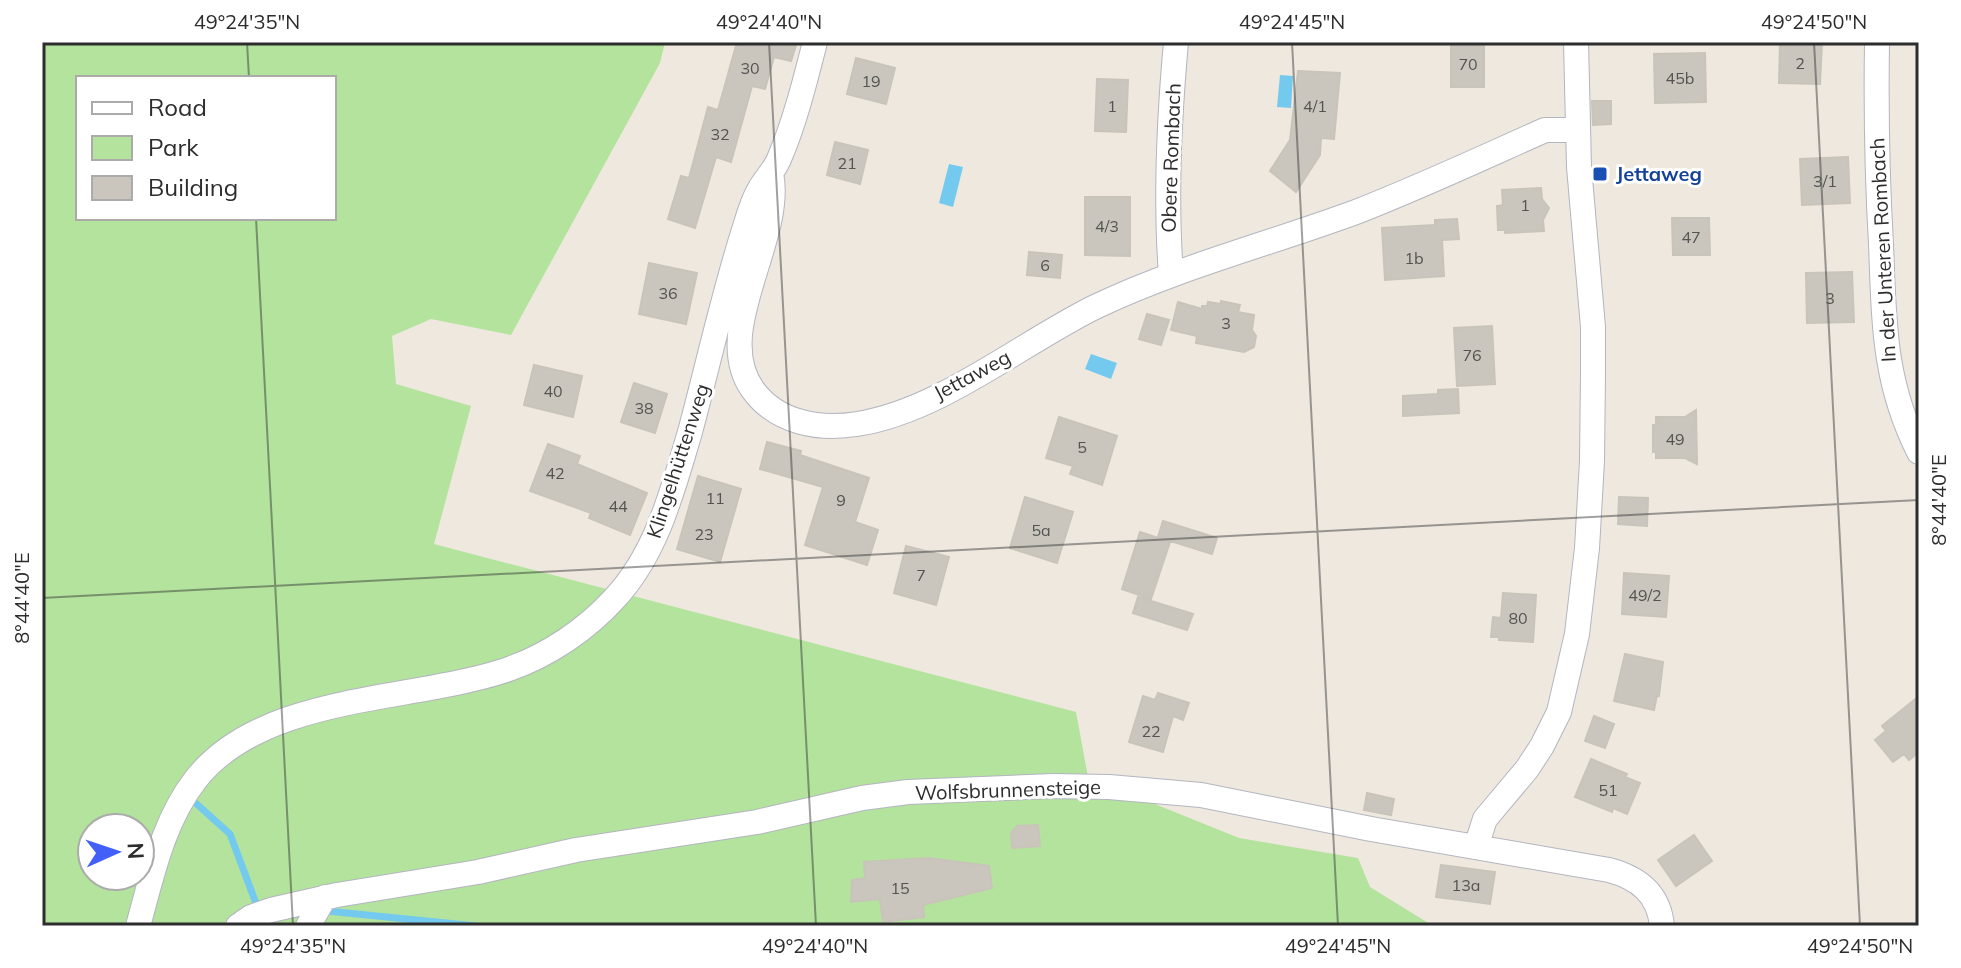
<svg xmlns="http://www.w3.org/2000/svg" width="1961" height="968" viewBox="0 0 1961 968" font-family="Mulish,sans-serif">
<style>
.green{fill:#b3e39d;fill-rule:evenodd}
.water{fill:#74caee}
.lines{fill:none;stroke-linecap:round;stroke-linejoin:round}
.stream{stroke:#74caee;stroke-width:7}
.building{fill:#cac6be;stroke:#c9c4b9;stroke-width:2}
.minor-casing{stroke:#b3b5c0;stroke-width:26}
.minor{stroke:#fff;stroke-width:24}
.ticks{fill:none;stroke:#2d2d2d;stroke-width:2;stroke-opacity:0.45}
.transit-dot{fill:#1a4fb4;stroke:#fff;stroke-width:3}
.labels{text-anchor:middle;stroke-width:6;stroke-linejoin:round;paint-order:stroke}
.number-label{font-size:16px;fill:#545351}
.street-label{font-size:20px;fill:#2d2d2d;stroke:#fff}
.transit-label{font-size:20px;font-weight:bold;fill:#164399;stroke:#fff;text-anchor:start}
.neatline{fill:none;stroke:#2d2d2d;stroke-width:3}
.ticks-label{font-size:20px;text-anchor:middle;fill:#2d2d2d}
</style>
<rect width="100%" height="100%" fill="#eee8df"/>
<path class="green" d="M 42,42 L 665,42 L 660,63 L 511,335 L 431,319 L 392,336 L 396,384 L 471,406 L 434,544 L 1076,712 L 1088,777 L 1239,838 L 1358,858 L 1370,887 L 1433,926 L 42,926 ZM 78,78 L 334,78 L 334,218 L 78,218 ZM 92,828 L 140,828 L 140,876 L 92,876 Z"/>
<path class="water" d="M 1280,75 L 1293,76 L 1291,108 L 1277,107 Z
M 949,164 L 963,167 L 953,207 L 939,203 Z
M 1091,354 L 1117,363 L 1111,379 L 1085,369 Z"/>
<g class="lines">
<path class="stream" d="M 190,798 L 230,834 L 257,906
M 327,911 L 476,926"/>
</g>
<path class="building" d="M 737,42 L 797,42 L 791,61 L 774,57 L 765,89 L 752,86 L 731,162 L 716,157 L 695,228 L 668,219 L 681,176 L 689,178 L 708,107 L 718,110 Z
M 1451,42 L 1484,42 L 1484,87 L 1451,87 Z
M 1780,42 L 1822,42 L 1820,84 L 1779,83 Z
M 1705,53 L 1706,102 L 1655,103 L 1654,54 Z
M 856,58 L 895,68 L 886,104 L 847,94 Z
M 1298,71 L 1340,73 L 1334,139 L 1321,138 L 1320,155 L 1296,192 L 1270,171 L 1290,140 Z
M 1097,79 L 1128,80 L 1126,132 L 1095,131 Z
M 1592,101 L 1611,101 L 1611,124 L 1593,125 Z
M 835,142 L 868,150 L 860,184 L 827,175 Z
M 1848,157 L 1850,203 L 1802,205 L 1800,159 Z
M 1541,188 L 1542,199 L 1549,208 L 1543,220 L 1544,231 L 1505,233 L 1505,230 L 1498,230 L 1497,206 L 1503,205 L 1502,190 Z
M 1085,197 L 1130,197 L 1130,256 L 1085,255 Z
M 1672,218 L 1709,218 L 1710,255 L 1673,255 Z
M 1457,219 L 1459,239 L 1442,240 L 1444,276 L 1385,280 L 1382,228 L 1435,225 L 1435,220 Z
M 1029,252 L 1062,255 L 1060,278 L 1027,275 Z
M 649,263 L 697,273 L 686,324 L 639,314 Z
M 1852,272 L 1854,322 L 1807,323 L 1806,273 Z
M 1221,301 L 1240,305 L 1238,312 L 1254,315 L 1252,330 L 1256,336 L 1254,347 L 1244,352 L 1196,343 L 1197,336 L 1171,330 L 1178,302 L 1202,309 L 1202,306 L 1207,306 L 1208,302 L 1221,304 Z
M 1147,314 L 1169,320 L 1161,345 L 1139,339 Z
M 1492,326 L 1495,384 L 1457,386 L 1454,328 Z
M 534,365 L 582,376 L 573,417 L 524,405 Z
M 634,383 L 667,394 L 655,433 L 621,422 Z
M 1458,389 L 1459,413 L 1403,416 L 1403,396 L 1438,394 L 1438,390 Z
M 1696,410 L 1697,464 L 1685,458 L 1656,458 L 1656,452 L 1653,452 L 1653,425 L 1656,425 L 1656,417 L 1685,417 Z
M 1059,417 L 1117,436 L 1102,485 L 1070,474 L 1073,466 L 1046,458 Z
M 767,442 L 801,451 L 800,455 L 869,478 L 855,522 L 878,530 L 867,565 L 805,545 L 823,487 L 760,469 Z
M 548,444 L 580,456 L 577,464 L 647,493 L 630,535 L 589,518 L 591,513 L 530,491 Z
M 698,476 L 741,489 L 720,562 L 677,549 Z
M 1025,497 L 1073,512 L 1057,563 L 1010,548 Z
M 1619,497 L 1648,498 L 1647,526 L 1618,524 Z
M 1163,521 L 1217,538 L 1212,554 L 1158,537 Z
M 1140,532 L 1170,542 L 1151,599 L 1122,589 Z
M 906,546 L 949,557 L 936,605 L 894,593 Z
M 1624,573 L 1669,576 L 1666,617 L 1622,614 Z
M 1503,593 L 1536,595 L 1533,642 L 1499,640 L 1499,637 L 1491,637 L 1493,617 L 1501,618 Z
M 1138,597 L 1193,614 L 1187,630 L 1133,613 Z
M 1625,654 L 1663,662 L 1659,696 L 1657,695 L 1654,710 L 1614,701 Z
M 1158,693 L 1189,703 L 1183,720 L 1173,716 L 1163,752 L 1129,742 L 1143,696 L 1155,700 Z
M 1919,696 L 1919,752 L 1909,760 L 1904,754 L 1893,762 L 1875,740 L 1886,731 L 1882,726 Z
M 1594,716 L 1614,724 L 1605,748 L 1585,741 Z
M 1591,759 L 1627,774 L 1625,777 L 1640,783 L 1627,814 L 1613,808 L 1612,812 L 1575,797 Z
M 1367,793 L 1394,799 L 1391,815 L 1364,810 Z
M 1038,825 L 1040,846 L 1012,848 L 1011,833 L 1017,826 Z
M 1694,835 L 1712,861 L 1676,886 L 1658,860 Z
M 928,858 L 989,866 L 992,888 L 923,905 L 924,917 L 883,922 L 880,899 L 851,902 L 852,880 L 865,878 L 864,862 Z
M 1441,865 L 1495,872 L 1490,904 L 1436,897 Z"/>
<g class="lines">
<g class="minor-casing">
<path id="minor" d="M 1877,42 C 1876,109 1877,176 1881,244 C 1884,320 1883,381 1919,452
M 771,173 C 785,239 710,331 753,390 C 777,423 819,430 857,424 C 940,411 1020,344 1095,307 C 1179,267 1269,244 1356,212 C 1420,187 1482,158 1545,130 L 1577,130
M 1171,274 C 1165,197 1169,119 1176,42
M 1476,847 L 1485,819 L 1527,769 L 1542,746 L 1559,712 L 1577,634 L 1587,548 L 1592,461 L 1593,374 L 1593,327 L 1579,167 L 1576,42
M 138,926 C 152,876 163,821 196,779 C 264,693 414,702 509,669 C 549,655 587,629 615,598 C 657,553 673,489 690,432 C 708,365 723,296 744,230 C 748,217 752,202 759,190 C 765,179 774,171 779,159 C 795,122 805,81 815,42
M 238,926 L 251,917 L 271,910 L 337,895 L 478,872 L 576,850 L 757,822 L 862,798 L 908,792 L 1053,786 L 1109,787 L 1201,795 L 1371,829 L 1609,870 C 1639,878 1659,894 1662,926
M 308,926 L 325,897"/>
</g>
<use href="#minor" class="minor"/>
</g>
<path class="ticks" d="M 247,42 L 249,78M 769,42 L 816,926M 1292,42 L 1338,926M 1814,42 L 1860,926M 256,218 L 293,926M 42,598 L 1919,500"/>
<rect class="transit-dot" x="1592" y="166" width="16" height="16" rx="4"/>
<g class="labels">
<g class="number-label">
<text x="1800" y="69">2</text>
<text x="1468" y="70">70</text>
<text x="750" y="74">30</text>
<text x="1680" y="84">45b</text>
<text x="871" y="87">19</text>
<text x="1112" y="112">1</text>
<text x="1315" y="112">4/1</text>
<text x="720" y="140">32</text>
<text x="847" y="169">21</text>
<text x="1825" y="187">3/1</text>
<text x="1525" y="211">1</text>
<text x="1107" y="232">4/3</text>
<text x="1691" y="243">47</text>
<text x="1414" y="264">1b</text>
<text x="1045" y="271">6</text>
<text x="668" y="299">36</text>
<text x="1830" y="304">3</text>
<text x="1226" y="329">3</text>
<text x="1472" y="361">76</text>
<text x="553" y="397">40</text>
<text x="644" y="414">38</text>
<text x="1675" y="445">49</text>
<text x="1082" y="453">5</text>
<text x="555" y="479">42</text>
<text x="715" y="504">11</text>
<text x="841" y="506">9</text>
<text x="618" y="512">44</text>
<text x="1041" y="536">5a</text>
<text x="704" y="540">23</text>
<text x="921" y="581">7</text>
<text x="1645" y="601">49/2</text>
<text x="1518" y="624">80</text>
<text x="1151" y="737">22</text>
<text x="1608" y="796">51</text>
<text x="1466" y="891">13a</text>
<text x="900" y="894">15</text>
</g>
<g class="street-label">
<text transform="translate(1171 158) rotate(-88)" y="7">Obere Rombach</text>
<text transform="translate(1883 250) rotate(-93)" y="7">In der Unteren Rombach</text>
<text transform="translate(972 375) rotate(-28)" y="7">Jettaweg</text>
<text transform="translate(678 461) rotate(-72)" y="7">Klingelhüttenweg</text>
<text transform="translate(1008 790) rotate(-2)" y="7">Wolfsbrunnensteige</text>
</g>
<g class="transit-label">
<text x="1616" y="181">Jettaweg</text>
</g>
</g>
<rect width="1961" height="968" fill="none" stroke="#ffffff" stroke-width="88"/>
<rect x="76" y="76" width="260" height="144" fill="#ffffff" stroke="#ababab" stroke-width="2"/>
<rect x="92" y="102" width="40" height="12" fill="#ffffff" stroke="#ababab" stroke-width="2"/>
<text x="148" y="116" font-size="24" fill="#2d2d2d">Road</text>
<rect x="92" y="136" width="40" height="24" fill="#b3e39d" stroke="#ababab" stroke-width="2"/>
<text x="148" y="156" font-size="24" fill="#2d2d2d">Park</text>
<rect x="92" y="176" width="40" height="24" fill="#cac6be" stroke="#ababab" stroke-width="2"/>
<text x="148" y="196" font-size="24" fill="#2d2d2d">Building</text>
<g transform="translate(116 852) rotate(87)"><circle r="38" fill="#ffffff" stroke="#ababab" stroke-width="2"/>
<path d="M0-6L14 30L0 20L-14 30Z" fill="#425ff8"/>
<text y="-12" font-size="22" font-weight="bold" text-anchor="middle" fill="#2d2d2d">N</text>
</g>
<rect x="44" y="44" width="1873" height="880" class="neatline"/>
<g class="ticks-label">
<text x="247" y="29">49°24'35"N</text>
<text x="769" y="29">49°24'40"N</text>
<text x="1292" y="29">49°24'45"N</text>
<text x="1814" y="29">49°24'50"N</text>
<text transform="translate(1939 500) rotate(-90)" y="7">8°44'40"E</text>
<text transform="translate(22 598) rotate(-90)" y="7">8°44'40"E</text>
<text x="293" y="953">49°24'35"N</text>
<text x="815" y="953">49°24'40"N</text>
<text x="1338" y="953">49°24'45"N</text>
<text x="1860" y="953">49°24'50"N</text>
</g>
</svg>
